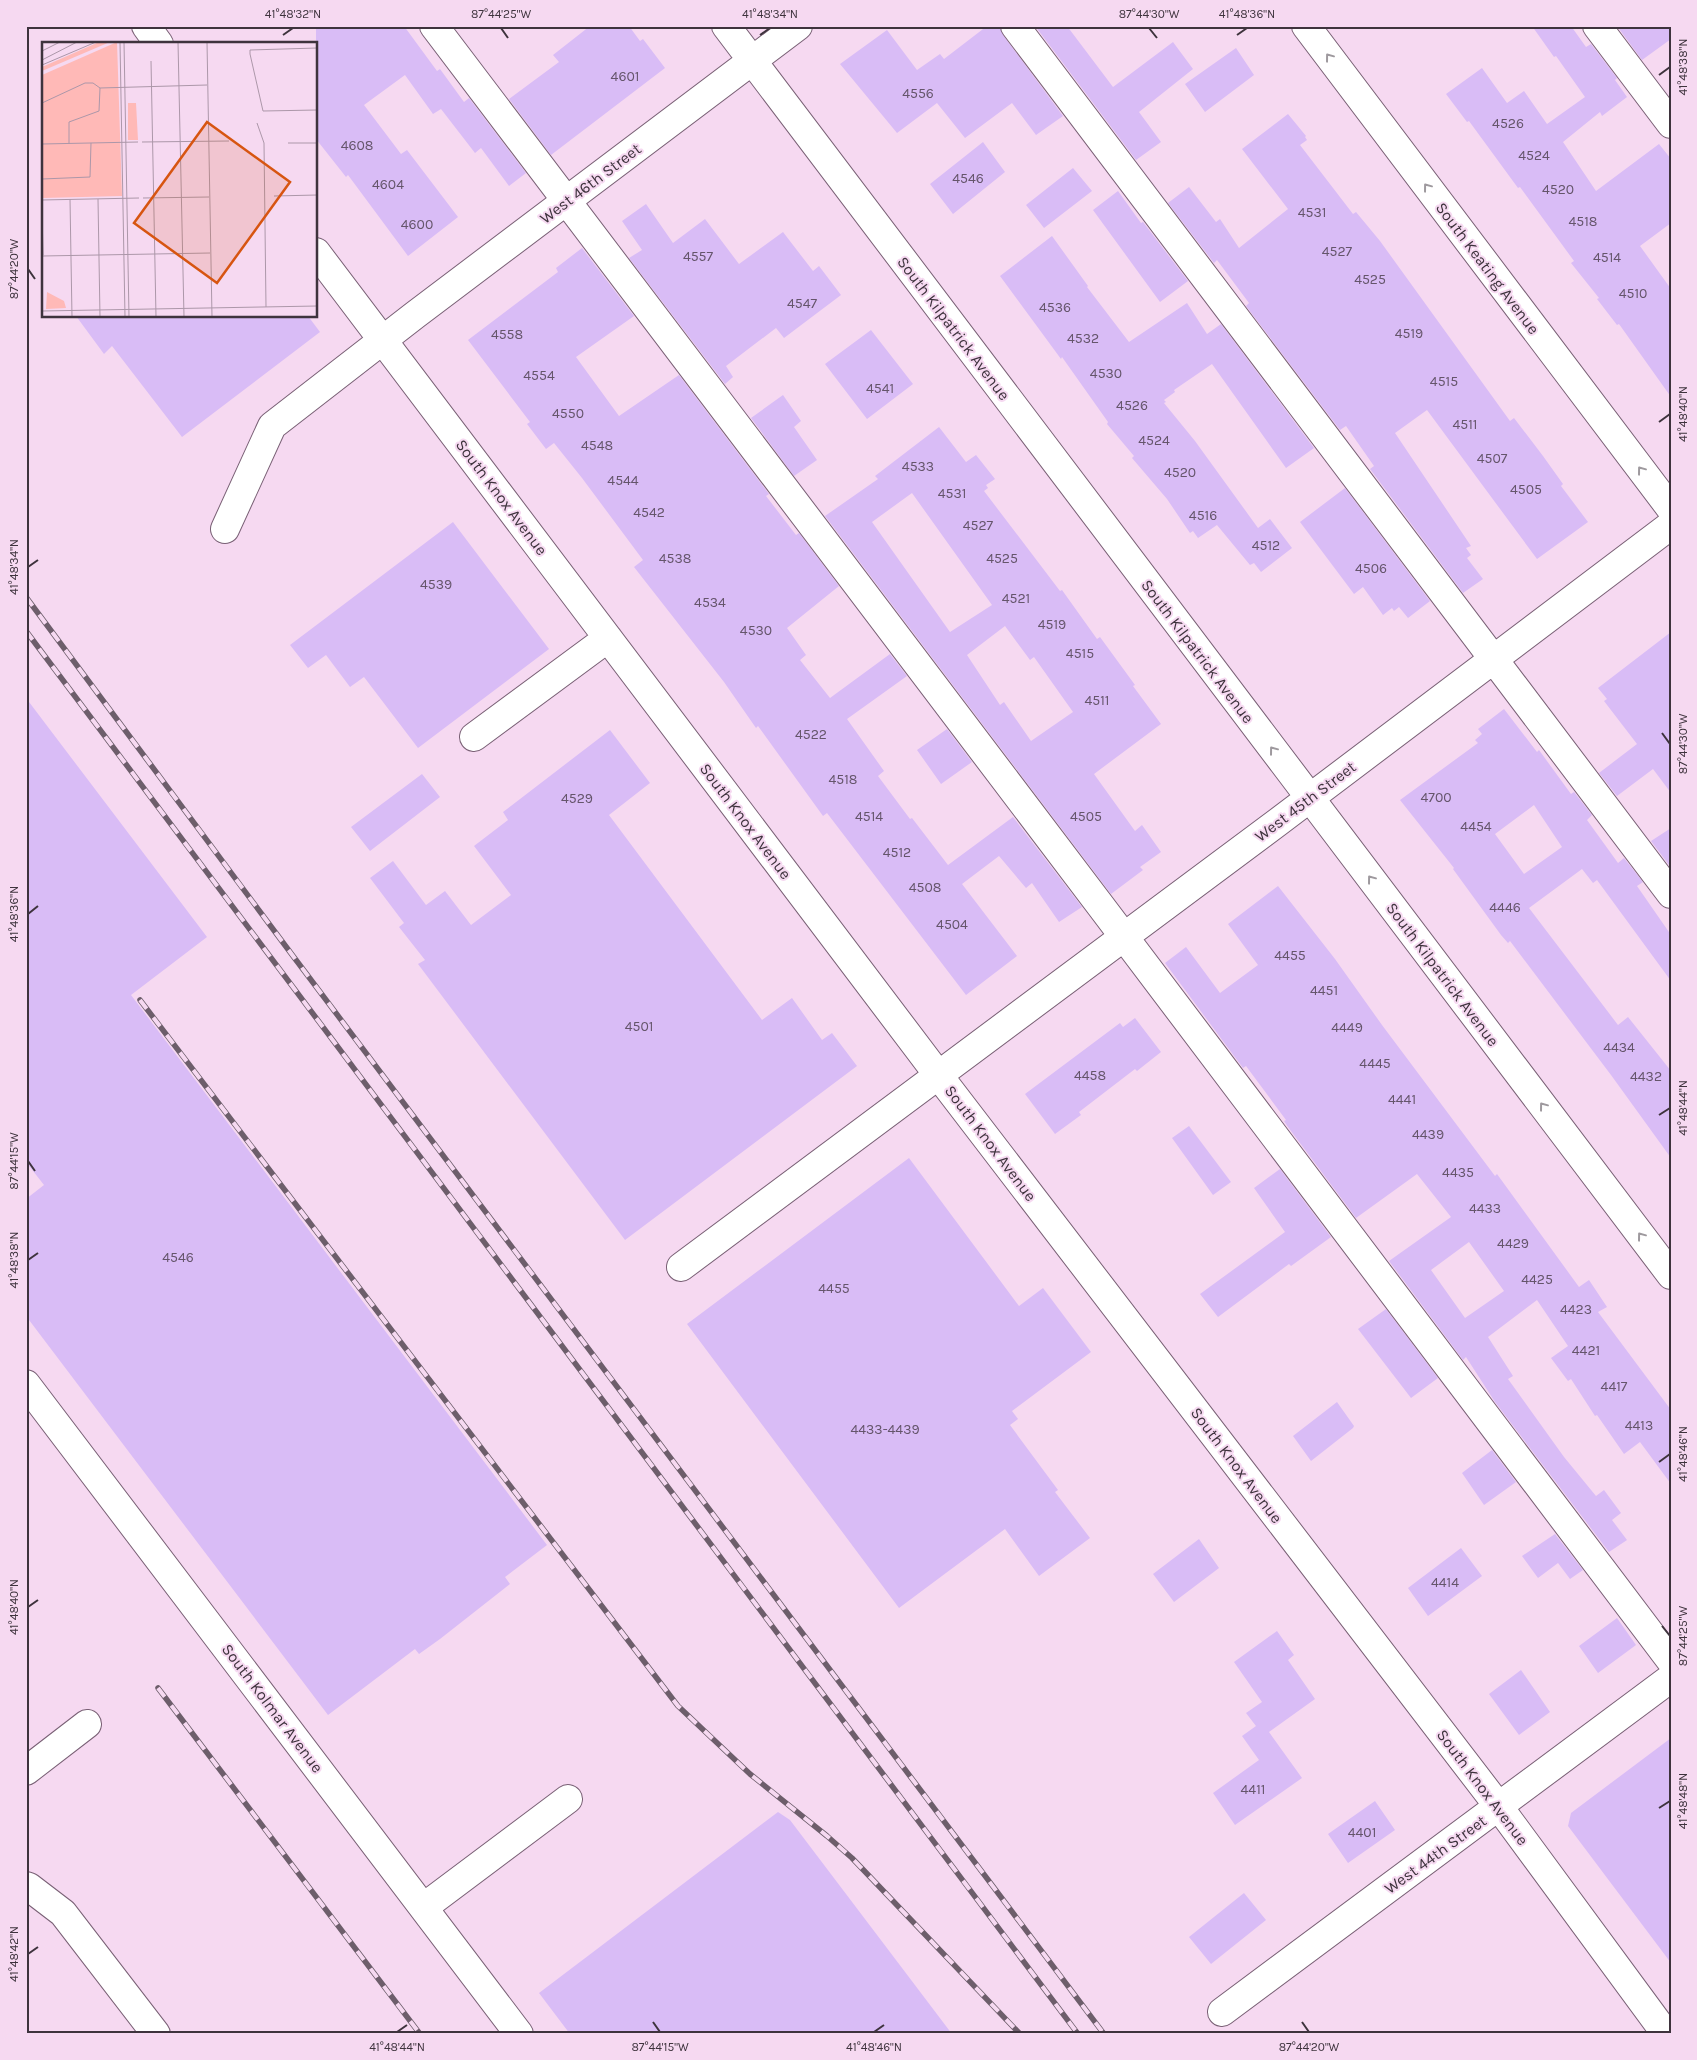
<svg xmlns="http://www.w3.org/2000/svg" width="1697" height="2060" viewBox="0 0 1697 2060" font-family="Karla,sans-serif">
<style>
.building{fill:#d9bcf6;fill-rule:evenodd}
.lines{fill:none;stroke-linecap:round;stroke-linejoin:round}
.minor-casing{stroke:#796075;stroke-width:30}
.minor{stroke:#fff;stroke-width:28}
.rail-casing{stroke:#6d5e6b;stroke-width:5.5}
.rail{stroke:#f6d9f1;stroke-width:4;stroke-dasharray:11;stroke-linecap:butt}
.oneway{stroke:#9e999e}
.ticks{fill:none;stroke:#3e333d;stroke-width:2}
.labels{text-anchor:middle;stroke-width:4;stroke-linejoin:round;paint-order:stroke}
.number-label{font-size:14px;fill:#65556b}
.street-label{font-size:16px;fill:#3e333d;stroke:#f6d9f1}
.inset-road{fill:none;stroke:#ac97a9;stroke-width:1}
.view{fill:#d75511;fill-opacity:0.15;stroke:#d75511;stroke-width:2.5}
.inset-edge{fill:none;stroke:#3e333d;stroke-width:2.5}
.neatline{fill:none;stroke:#3e333d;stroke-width:2}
.ticks-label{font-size:12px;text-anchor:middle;fill:#3e333d}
</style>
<rect width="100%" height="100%" fill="#f6d9f1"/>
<path class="building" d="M 316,26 L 404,26 L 437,71 L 440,69 L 464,102 L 469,98 L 526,173 L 509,186 L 481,148 L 475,153 L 441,109 L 433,114 L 405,75 L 364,105 L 401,154 L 407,150 L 458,217 L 408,256 L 348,175 L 346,177 L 316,139 Z
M 590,26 L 629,26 L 640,41 L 643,39 L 665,68 L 551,155 L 509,99 L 559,62 L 553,55 Z
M 987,26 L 1000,26 L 1003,35 L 1063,116 L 1036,135 L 1012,103 L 965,138 L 937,103 L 897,133 L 840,64 L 887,30 L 917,70 L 940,54 L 944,59 Z
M 1035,26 L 1067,26 L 1113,87 L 1173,42 L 1193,69 L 1139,112 L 1161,142 L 1136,160 Z
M 1532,26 L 1571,26 L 1586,47 L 1591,44 L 1617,78 L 1615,80 L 1627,97 L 1602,116 L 1600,112 L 1563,142 L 1596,191 L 1659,144 L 1671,159 L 1671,223 L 1640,246 L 1671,289 L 1671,397 L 1619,324 L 1617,325 L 1597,299 L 1599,298 L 1571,263 L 1574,261 L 1520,187 L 1518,188 L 1469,121 L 1467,122 L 1446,94 L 1482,68 L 1507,103 L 1524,91 L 1547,124 L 1585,97 L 1556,56 L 1554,57 Z
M 1617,26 L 1671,26 L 1671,39 L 1642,60 Z
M 1236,48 L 1254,75 L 1205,112 L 1185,84 Z
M 1288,114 L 1306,136 L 1305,137 L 1307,140 L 1300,145 L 1353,214 L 1356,212 L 1380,241 L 1510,421 L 1514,418 L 1543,456 L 1563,484 L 1561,486 L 1588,522 L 1537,559 L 1427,410 L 1395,433 L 1471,546 L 1466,548 L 1471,555 L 1467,558 L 1483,579 L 1463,593 L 1370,469 L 1374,466 L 1346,426 L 1340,430 L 1246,306 L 1249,303 L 1217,260 L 1214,263 L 1168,203 L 1189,187 L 1216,222 L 1220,219 L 1239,248 L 1288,209 L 1242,149 Z
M 983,142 L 1005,172 L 953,214 L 930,184 Z
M 1073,168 L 1092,191 L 1044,228 L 1026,205 Z
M 1118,191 L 1141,223 L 1143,222 L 1188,281 L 1160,302 L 1093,210 Z
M 646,204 L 673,243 L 705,219 L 739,264 L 783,232 L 813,271 L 819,266 L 841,295 L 784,338 L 776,328 L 726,366 L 733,377 L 725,384 L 629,258 L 642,250 L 622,221 Z
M 1052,236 L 1088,286 L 1087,287 L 1129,342 L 1187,303 L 1207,334 L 1221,324 L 1314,448 L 1286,468 L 1212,364 L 1174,390 L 1175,392 L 1164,400 L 1166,402 L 1164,403 L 1195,441 L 1258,528 L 1270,519 L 1292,548 L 1261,572 L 1254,563 L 1250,565 L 1217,525 L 1198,538 L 1193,531 L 1190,533 L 1167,499 L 1132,458 L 1134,456 L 1107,424 L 1108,422 L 1062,357 L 1061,359 L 1000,276 Z
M 582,248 L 634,316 L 576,357 L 619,416 L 679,375 L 769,494 L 766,496 L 796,535 L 799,533 L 839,586 L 787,628 L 806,655 L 800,660 L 830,698 L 890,654 L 907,676 L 847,719 L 884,771 L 878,776 L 910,819 L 912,818 L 948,865 L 1013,817 L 1082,907 L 1059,922 L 1032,883 L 1026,888 L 999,856 L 962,884 L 1017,956 L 966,995 L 827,813 L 823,816 L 758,726 L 756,728 L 724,682 L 634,567 L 643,560 L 582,478 L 554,443 L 546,449 L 527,424 L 530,422 L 468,340 L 558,272 L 556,268 Z
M 76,316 L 308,316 L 320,332 L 182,437 L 112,346 L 104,354 Z
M 871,330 L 913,384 L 867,419 L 825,364 Z
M 783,395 L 801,421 L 794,427 L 817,460 L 794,476 L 751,418 Z
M 939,427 L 966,462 L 976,455 L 995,479 L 986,485 L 988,488 L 984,491 L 1060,591 L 1062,590 L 1097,639 L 1100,637 L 1135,685 L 1133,686 L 1161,724 L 1094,774 L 1135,831 L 1142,825 L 1161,852 L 1140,867 L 1143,870 L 1111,894 L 825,516 L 878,479 L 875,476 ZM 912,493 L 992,605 L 950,632 L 872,522 ZM 1005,626 L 1030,660 L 1034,657 L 1073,712 L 1031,741 L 1004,702 L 1000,705 L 967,655 Z
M 1345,488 L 1430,601 L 1408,618 L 1399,607 L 1394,611 L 1392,608 L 1383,615 L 1363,587 L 1354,594 L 1300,522 Z
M 453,522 L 549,649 L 418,748 L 364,677 L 350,687 L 326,655 L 308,668 L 290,645 Z
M 1671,632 L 1671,793 L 1653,769 L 1617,796 L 1599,773 L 1637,744 L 1604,701 L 1607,699 L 1598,688 Z
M 26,698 L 207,937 L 131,995 L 547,1545 L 505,1577 L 510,1584 L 440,1639 L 419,1654 L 415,1649 L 328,1715 L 26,1316 L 26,1199 L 44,1185 L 26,1162 Z
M 1504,709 L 1537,752 L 1539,750 L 1571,794 L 1574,792 L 1592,815 L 1587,820 L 1618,863 L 1624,858 L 1643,882 L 1637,886 L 1671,935 L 1671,981 L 1597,880 L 1593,883 L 1582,869 L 1529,908 L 1618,1025 L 1628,1017 L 1671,1071 L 1671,1158 L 1611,1075 L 1510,941 L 1508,943 L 1501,935 L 1453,869 L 1454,868 L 1400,800 L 1478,743 L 1475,740 L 1482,734 L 1478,729 ZM 1534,805 L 1562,847 L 1524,874 L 1495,834 Z
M 947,729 L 972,762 L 941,784 L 917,750 Z
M 610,730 L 650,783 L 609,815 L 762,1020 L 792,998 L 822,1040 L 832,1033 L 857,1066 L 625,1240 L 418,964 L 425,960 L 399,927 L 404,923 L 370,878 L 393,861 L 426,905 L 445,891 L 471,925 L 511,895 L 474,846 L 508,820 L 503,812 Z
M 422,774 L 440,797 L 370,851 L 351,827 Z
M 1671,828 L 1671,864 L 1669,865 L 1651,841 Z
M 1278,886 L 1335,959 L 1382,1025 L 1495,1176 L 1497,1174 L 1579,1287 L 1589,1280 L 1607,1307 L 1598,1312 L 1671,1410 L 1671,1484 L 1640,1442 L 1624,1454 L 1597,1415 L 1595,1416 L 1571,1379 L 1568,1381 L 1551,1358 L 1568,1346 L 1537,1300 L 1488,1337 L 1513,1376 L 1508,1379 L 1564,1457 L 1596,1496 L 1604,1490 L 1621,1513 L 1612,1520 L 1627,1540 L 1609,1552 L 1495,1402 L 1466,1357 L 1463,1360 L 1389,1261 L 1451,1217 L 1417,1174 L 1356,1218 L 1288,1127 L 1284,1121 L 1286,1120 L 1246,1066 L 1243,1068 L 1165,963 L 1186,947 L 1220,993 L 1258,965 L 1228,924 ZM 1469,1242 L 1504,1291 L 1465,1318 L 1431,1270 Z
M 1135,1018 L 1161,1052 L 1137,1071 L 1135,1069 L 1079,1112 L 1081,1115 L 1055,1134 L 1025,1094 L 1120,1023 L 1123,1027 Z
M 1189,1126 L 1231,1182 L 1213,1195 L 1172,1138 Z
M 909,1158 L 1019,1306 L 1043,1288 L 1091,1352 L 1012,1411 L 1018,1419 L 1010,1425 L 1058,1490 L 1055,1492 L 1090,1538 L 1039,1576 L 1005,1529 L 899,1608 L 687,1324 Z
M 1280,1169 L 1331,1237 L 1291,1266 L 1289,1264 L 1218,1317 L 1200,1294 L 1285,1232 L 1254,1188 Z
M 1386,1309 L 1438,1378 L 1411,1398 L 1358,1329 Z
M 1337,1402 L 1354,1426 L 1353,1428 L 1311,1461 L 1293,1436 Z
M 1492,1450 L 1516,1482 L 1484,1505 L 1462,1473 Z
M 1555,1534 L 1583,1570 L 1570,1579 L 1558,1563 L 1538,1578 L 1522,1556 Z
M 1199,1539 L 1219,1568 L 1174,1602 L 1153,1574 Z
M 1461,1548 L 1482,1576 L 1428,1616 L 1408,1588 Z
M 1617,1618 L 1636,1645 L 1598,1673 L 1579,1646 Z
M 1277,1631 L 1294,1655 L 1288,1660 L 1315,1699 L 1269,1732 L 1302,1778 L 1235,1825 L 1213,1793 L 1259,1760 L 1242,1736 L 1256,1726 L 1246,1713 L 1262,1702 L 1234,1662 Z
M 1521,1670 L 1550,1712 L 1519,1735 L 1489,1694 Z
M 1671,1738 L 1671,1963 L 1568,1826 L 1571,1813 Z
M 1375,1801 L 1395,1830 L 1348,1863 L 1328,1834 Z
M 778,1812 L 790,1820 L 952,2034 L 570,2034 L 539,1993 Z
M 1244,1893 L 1266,1920 L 1211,1964 L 1189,1937 Z"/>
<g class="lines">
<g class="minor-casing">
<path id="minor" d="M 146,26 L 159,44
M 434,26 L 1100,905 L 1671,1661
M 726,26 L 1671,1275
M 1015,26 L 1671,894
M 1306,26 L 1671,509
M 1597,26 L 1671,124
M 316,252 L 939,1076 L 1499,1807 L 1666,2034
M 225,529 L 272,426 L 415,315 L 798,26
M 474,737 L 608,638
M 681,1267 L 1278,822 L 1671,525
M 26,1384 L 519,2034
M 26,1771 L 87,1724
M 26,1886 L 29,1887 L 63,1913 L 156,2034
M 424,1907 L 568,1799
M 1222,2012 L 1671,1678"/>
</g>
<use href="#minor" class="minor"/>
<g class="rail-casing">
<path id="rail" d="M 26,597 L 293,956 L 1104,2034
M 26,631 L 1078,2034
M 140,1000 L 678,1706 L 750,1774 L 827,1836 L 852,1858 L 1020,2034
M 158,1688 L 420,2034"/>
</g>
<use href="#rail" class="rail"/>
</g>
<defs><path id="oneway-chevron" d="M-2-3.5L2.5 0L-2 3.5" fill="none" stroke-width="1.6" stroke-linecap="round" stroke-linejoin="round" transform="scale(1.25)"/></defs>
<g class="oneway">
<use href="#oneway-chevron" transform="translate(1329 57) rotate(-127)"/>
<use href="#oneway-chevron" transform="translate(1427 187) rotate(-127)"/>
<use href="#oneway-chevron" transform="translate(1641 470) rotate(-127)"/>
<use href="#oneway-chevron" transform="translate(1273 750) rotate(-127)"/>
<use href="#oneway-chevron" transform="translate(1371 879) rotate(-127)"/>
<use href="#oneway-chevron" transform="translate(1543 1106) rotate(-127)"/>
<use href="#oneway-chevron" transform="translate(1641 1236) rotate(-127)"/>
</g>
<path class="ticks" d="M 501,28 L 508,38M 1149,28 L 1157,38M 283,35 L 293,28M 760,35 L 770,28M 1237,35 L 1247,28M 1659,75 L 1670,67M 28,269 L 35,279M 1659,422 L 1670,414M 28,567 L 38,560M 1662,733 L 1670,744M 28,914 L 38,906M 1659,1115 L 1670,1108M 28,1161 L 35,1171M 28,1260 L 38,1253M 1659,1462 L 1670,1454M 28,1607 L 38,1600M 1662,1626 L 1670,1636M 1659,1808 L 1670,1801M 28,1954 L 38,1947M 653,2022 L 660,2032M 1302,2022 L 1309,2032M 397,2032 L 407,2025M 874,2032 L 884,2025"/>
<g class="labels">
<g class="number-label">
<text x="625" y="81">4601</text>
<text x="918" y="98">4556</text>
<text x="1508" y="128">4526</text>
<text x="357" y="150">4608</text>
<text x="1534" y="160">4524</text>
<text x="968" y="183">4546</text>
<text x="388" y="189">4604</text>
<text x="1558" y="194">4520</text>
<text x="1312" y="217">4531</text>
<text x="1583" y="226">4518</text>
<text x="417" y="229">4600</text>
<text x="1337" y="256">4527</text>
<text x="698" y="261">4557</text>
<text x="1607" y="262">4514</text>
<text x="1370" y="284">4525</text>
<text x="1633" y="298">4510</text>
<text x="802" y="308">4547</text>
<text x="1055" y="312">4536</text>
<text x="1409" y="338">4519</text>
<text x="507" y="339">4558</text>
<text x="1083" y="343">4532</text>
<text x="1106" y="378">4530</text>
<text x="539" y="380">4554</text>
<text x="1444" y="386">4515</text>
<text x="880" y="393">4541</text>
<text x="1132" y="410">4526</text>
<text x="568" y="418">4550</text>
<text x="1465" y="429">4511</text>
<text x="1154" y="445">4524</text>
<text x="597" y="450">4548</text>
<text x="1492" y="463">4507</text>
<text x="918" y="471">4533</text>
<text x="1180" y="477">4520</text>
<text x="623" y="485">4544</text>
<text x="1526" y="494">4505</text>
<text x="952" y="498">4531</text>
<text x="649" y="517">4542</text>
<text x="1203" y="520">4516</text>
<text x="978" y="530">4527</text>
<text x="1266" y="550">4512</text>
<text x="675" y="563">4538</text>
<text x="1002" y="563">4525</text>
<text x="1371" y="573">4506</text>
<text x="436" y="589">4539</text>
<text x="1016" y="603">4521</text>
<text x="710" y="607">4534</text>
<text x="1052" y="629">4519</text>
<text x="756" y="635">4530</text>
<text x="1080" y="658">4515</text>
<text x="1097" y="705">4511</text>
<text x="811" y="739">4522</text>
<text x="843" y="784">4518</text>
<text x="1436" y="802">4700</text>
<text x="577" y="803">4529</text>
<text x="869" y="821">4514</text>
<text x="1086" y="821">4505</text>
<text x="1476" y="831">4454</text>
<text x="897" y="857">4512</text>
<text x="925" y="892">4508</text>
<text x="1505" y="912">4446</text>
<text x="952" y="929">4504</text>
<text x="1290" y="960">4455</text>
<text x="1324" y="995">4451</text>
<text x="639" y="1031">4501</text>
<text x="1347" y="1032">4449</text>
<text x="1619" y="1052">4434</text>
<text x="1375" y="1068">4445</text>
<text x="1090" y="1080">4458</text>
<text x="1646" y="1081">4432</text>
<text x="1402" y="1104">4441</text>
<text x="1428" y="1139">4439</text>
<text x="1458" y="1177">4435</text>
<text x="1485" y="1213">4433</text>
<text x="1513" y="1248">4429</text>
<text x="178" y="1262">4546</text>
<text x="1537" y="1284">4425</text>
<text x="834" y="1293">4455</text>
<text x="1576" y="1314">4423</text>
<text x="1586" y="1355">4421</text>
<text x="1614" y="1391">4417</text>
<text x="1639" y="1430">4413</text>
<text x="885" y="1434">4433-4439</text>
<text x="1445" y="1587">4414</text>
<text x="1253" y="1794">4411</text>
<text x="1362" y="1837">4401</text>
</g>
<g class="street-label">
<text transform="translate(590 183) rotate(-37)" y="6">West 46th Street</text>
<text transform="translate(1488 268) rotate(53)" y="6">South Keating Avenue</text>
<text transform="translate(954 328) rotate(53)" y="6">South Kilpatrick Avenue</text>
<text transform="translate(502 497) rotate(53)" y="6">South Knox Avenue</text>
<text transform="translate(1198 651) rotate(53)" y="6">South Kilpatrick Avenue</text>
<text transform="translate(1305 801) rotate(-37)" y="6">West 45th Street</text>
<text transform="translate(746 821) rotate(53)" y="6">South Knox Avenue</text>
<text transform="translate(1443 974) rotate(53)" y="6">South Kilpatrick Avenue</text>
<text transform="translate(991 1143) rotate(53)" y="6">South Knox Avenue</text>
<text transform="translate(1237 1465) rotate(53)" y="6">South Knox Avenue</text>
<text transform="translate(273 1708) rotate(53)" y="6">South Kolmar Avenue</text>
<text transform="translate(1483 1787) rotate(53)" y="6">South Knox Avenue</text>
<text transform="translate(1435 1854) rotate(-36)" y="6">West 44th Street</text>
</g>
</g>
<g transform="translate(42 42)">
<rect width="275" height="275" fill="#f6d9f1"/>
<path d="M 75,0 L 80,154 L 0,156 L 0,33 ZM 86,61 L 94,61 L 96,98 L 86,98 ZM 5,250 L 22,259 L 24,266 L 4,267 Z" fill="#ffb9b7"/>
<path d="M 57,0 L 68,0 L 0,29 L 0,25 Z" fill="#ffb9b7"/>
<path class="inset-road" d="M 78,0 L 83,275M 82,0 L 87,275M 136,0 L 142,275M 165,0 L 170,275M 275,6 L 208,8 L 208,12 L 221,69 L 275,68M 0,9 L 18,0M 0,18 L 35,0M 109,19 L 114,275M 0,23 L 54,0M 58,46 L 165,43M 0,61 L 43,41 L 51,41 L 58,46M 215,81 L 222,101 L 224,265M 100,100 L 187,99M 246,101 L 275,101M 0,102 L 96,100M 27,102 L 27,80 L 57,69 L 58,46M 0,137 L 48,135 L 49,101M 232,154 L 275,153M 101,156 L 167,155M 28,157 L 30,275M 56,157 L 58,275M 0,158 L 97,156M 0,169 L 1,213M 0,214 L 168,211M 0,269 L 275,264"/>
<path class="view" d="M 165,80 L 248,140 L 175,241 L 92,181 Z"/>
<rect width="275" height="275" class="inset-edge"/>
</g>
<rect width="1697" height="2060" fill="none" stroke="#f6d9f1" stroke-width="55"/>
<rect x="28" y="28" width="1642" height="2004" class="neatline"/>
<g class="ticks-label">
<text x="293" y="18">41°48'32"N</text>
<text x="501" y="18">87°44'25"W</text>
<text x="770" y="18">41°48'34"N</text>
<text x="1149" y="18">87°44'30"W</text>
<text x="1247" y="18">41°48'36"N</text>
<text transform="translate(1683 67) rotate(-90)" y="4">41°48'38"N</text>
<text transform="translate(14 269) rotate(-90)" y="4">87°44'20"W</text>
<text transform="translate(1683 414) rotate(-90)" y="4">41°48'40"N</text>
<text transform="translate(14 567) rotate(-90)" y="4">41°48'34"N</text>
<text transform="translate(1683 744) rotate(-90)" y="4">87°44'30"W</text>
<text transform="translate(14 914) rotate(-90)" y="4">41°48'36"N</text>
<text transform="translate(1683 1108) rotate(-90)" y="4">41°48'44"N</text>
<text transform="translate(14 1161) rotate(-90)" y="4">87°44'15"W</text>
<text transform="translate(14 1260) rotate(-90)" y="4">41°48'38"N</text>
<text transform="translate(1683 1454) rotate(-90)" y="4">41°48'46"N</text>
<text transform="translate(14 1607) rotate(-90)" y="4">41°48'40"N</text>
<text transform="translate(1683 1636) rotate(-90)" y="4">87°44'25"W</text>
<text transform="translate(1683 1801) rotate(-90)" y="4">41°48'48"N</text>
<text transform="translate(14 1954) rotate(-90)" y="4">41°48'42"N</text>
<text x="397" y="2051">41°48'44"N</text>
<text x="660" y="2051">87°44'15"W</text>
<text x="874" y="2051">41°48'46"N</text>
<text x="1309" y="2051">87°44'20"W</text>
</g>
</svg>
